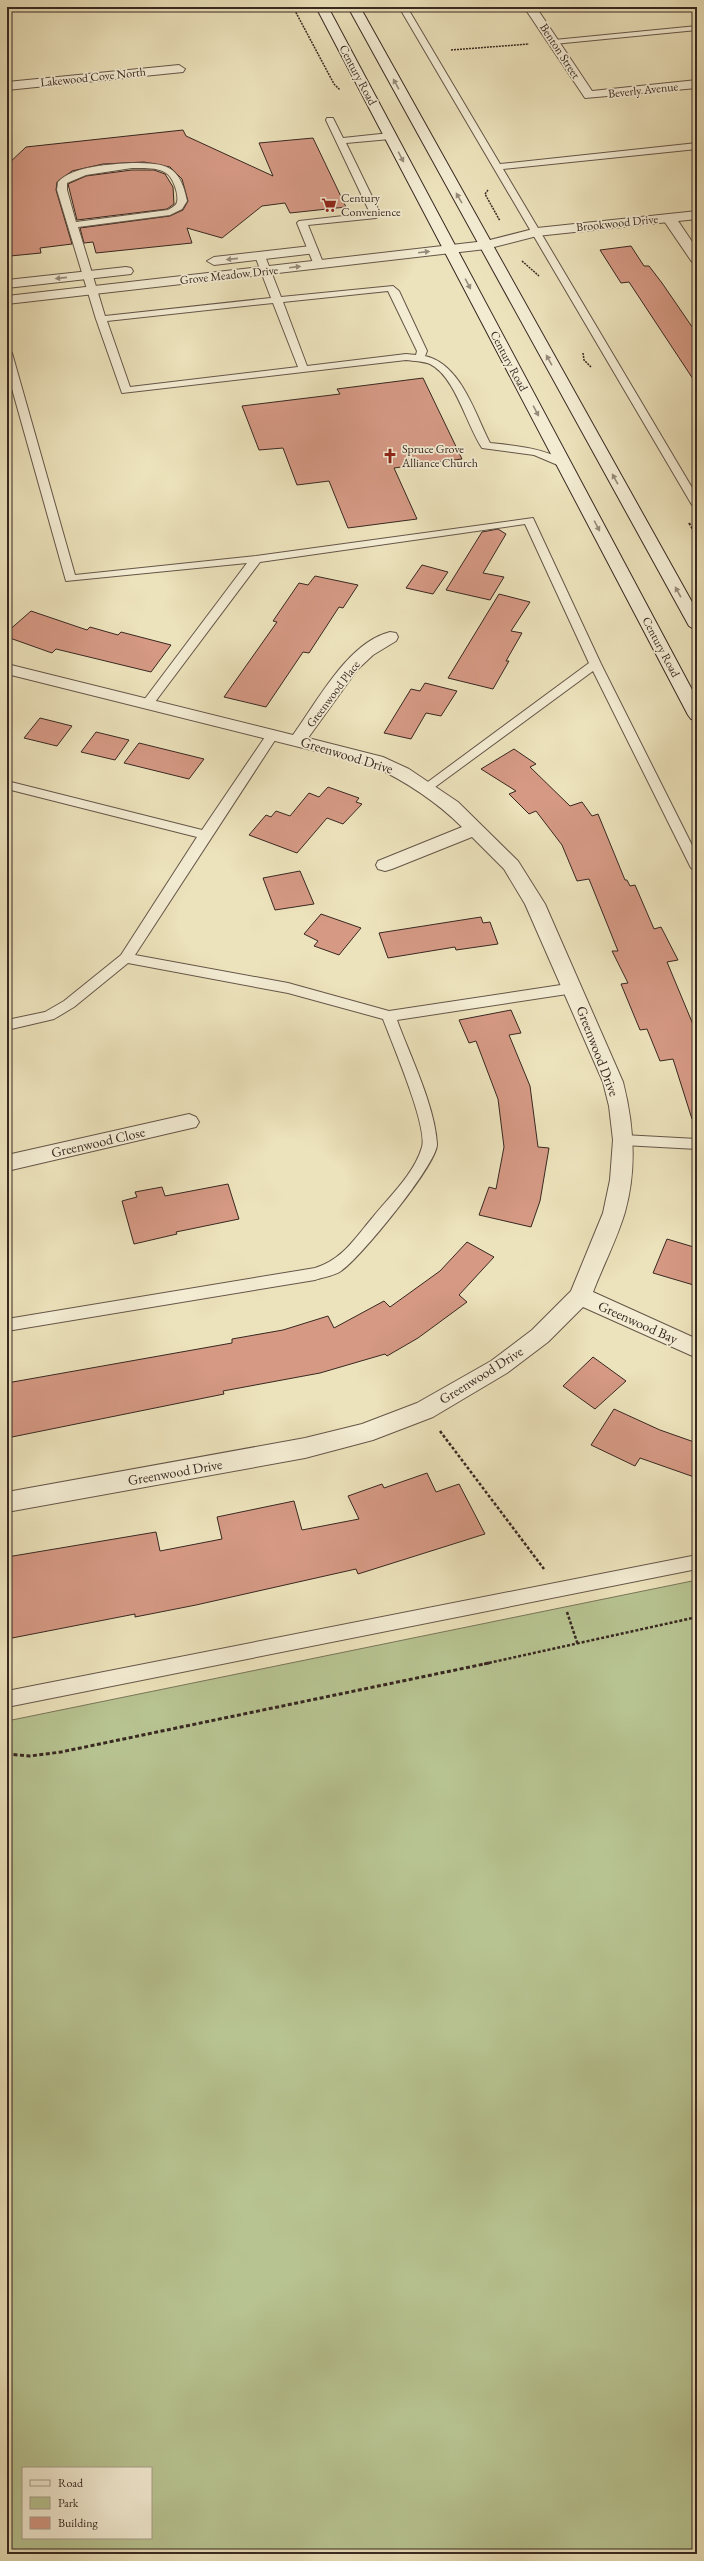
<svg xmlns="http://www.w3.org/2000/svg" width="704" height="2561" viewBox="0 0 704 2561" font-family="'EB Garamond',serif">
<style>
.green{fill:#b7c391;stroke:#787659;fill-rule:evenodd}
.building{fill:#d59984;stroke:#382821}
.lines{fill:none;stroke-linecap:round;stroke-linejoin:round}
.service-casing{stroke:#655648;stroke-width:2}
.minor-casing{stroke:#655648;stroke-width:2}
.tertiary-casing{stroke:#655648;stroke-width:2}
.secondary-casing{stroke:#382821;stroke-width:2}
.path-far3{stroke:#382821;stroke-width:1.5;stroke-dasharray:2 1;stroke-linecap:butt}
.path-far2{stroke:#382821;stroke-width:2;stroke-dasharray:2.5 1.5;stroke-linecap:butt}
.path-far1{stroke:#382821;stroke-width:2.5;stroke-dasharray:3 2;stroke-linecap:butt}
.path{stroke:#382821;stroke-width:3;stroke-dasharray:4 2.5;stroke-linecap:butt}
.service{fill:#f3ecd3;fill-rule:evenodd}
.minor{fill:#f3ecd3;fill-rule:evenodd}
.tertiary{fill:#f3ecd3;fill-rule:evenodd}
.secondary{fill:#f3ecd3;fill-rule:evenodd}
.oneway{fill:#968a7a}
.labels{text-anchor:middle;stroke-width:3.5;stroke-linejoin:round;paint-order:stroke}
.far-street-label{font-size:12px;fill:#382821;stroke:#f3ecd3}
.far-poi-label{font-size:12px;fill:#382821;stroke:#f3ecd3;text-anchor:start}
.street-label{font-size:14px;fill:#382821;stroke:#f3ecd3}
</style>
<rect width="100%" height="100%" fill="#ece2bb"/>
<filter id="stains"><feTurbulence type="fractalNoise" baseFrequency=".005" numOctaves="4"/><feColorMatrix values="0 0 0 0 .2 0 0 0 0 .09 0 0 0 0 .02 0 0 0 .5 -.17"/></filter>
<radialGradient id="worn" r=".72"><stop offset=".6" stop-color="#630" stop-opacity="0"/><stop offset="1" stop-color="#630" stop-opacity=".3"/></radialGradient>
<path class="green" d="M 697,1580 L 697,2554 L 7,2554 L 7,1721 ZM 23,2468 L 151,2468 L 151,2538 L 23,2538 Z"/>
<path class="building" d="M 183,130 L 186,136 L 273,176 L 259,143 L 313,138 L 346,207 L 290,213 L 285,203 L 262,206 L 222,238 L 187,228 L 192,243 L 96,253 L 93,242 L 84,243 L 80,228 L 170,216 L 183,210 L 188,201 L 182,179 L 170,167 L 144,162 L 103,164 L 72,171 L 57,182 L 56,190 L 72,244 L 40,248 L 41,253 L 10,256 L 7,245 L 7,165 L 26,147 Z
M 132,170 L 154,170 L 165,174 L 173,187 L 174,204 L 167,209 L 77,220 L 68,184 L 86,176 Z
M 631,246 L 644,266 L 649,266 L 662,283 L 697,334 L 697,385 L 629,282 L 621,283 L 600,250 Z
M 423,378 L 462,459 L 394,468 L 417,519 L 348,528 L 329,481 L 297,485 L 283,448 L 259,450 L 242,406 L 340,394 L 337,389 Z
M 498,529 L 506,534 L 483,573 L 504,577 L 490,600 L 446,590 L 482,532 Z
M 422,565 L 448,572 L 433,594 L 406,588 Z
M 315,576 L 358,585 L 343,608 L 339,607 L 309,653 L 303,652 L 266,707 L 224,697 L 277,622 L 273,621 L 299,583 L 308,585 Z
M 499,594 L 530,602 L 511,631 L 522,633 L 506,661 L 509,661 L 493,689 L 448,678 Z
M 31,611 L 87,630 L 90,627 L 118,635 L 121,632 L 171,645 L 151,672 L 56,649 L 52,653 L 7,637 L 7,632 Z
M 425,683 L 457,691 L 441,716 L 426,713 L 411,739 L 384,733 L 411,689 L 420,691 Z
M 40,718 L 72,726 L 57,746 L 24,738 Z
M 96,732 L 129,740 L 115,760 L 81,752 Z
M 139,743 L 204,759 L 189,779 L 124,763 Z
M 514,749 L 536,764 L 530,767 L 570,806 L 582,802 L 592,816 L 598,814 L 625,880 L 627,880 L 630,886 L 635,885 L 654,929 L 661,927 L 678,960 L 667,962 L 697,1034 L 697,1118 L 692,1119 L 673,1059 L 660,1061 L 647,1029 L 640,1030 L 621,984 L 628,983 L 612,951 L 618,951 L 589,879 L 577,881 L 562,845 L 536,811 L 529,814 L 509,794 L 516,791 L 481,769 Z
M 328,787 L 359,798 L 356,802 L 362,804 L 343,824 L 327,818 L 297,853 L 249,835 L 266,815 L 271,817 L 276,811 L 290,816 L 309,793 L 319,797 Z
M 300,871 L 314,904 L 275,910 L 263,878 Z
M 321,914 L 361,928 L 339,955 L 314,946 L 318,941 L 304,934 Z
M 481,917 L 483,923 L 490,922 L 498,944 L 456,950 L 455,947 L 388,958 L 379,933 Z
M 511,1010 L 521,1033 L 509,1035 L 530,1086 L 538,1147 L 549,1148 L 540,1201 L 531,1227 L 479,1215 L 489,1187 L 496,1189 L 504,1147 L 498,1099 L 476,1041 L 469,1043 L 459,1020 Z
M 228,1184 L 239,1219 L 176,1232 L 177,1234 L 134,1244 L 122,1201 L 137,1197 L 135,1192 L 162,1187 L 165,1196 Z
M 667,1239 L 697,1248 L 697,1286 L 653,1273 Z
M 467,1242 L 494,1257 L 459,1295 L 467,1302 L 418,1338 L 387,1356 L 385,1354 L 320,1373 L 223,1391 L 224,1394 L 7,1438 L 7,1383 L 232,1343 L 232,1339 L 283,1330 L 328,1316 L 334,1328 L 384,1301 L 390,1307 L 440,1271 Z
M 593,1357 L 626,1381 L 595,1409 L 563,1386 Z
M 614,1409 L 660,1430 L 697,1443 L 697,1478 L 640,1458 L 635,1466 L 591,1445 Z
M 427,1473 L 436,1492 L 459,1484 L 485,1534 L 358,1574 L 356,1569 L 196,1605 L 135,1617 L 135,1614 L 7,1639 L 7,1557 L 156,1532 L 160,1551 L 222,1539 L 217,1517 L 294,1501 L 302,1530 L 359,1519 L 348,1496 L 382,1484 L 384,1488 Z"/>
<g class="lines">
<g class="service-casing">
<path id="service" d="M 399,7 L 407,7 L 500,164 L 697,143 L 697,149 L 503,169 L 697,496 L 697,508 L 692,505 Z
M 697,26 L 697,30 L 554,44 L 550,42 L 554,40 Z
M 327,118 L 333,118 L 343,138 L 390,133 L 394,136 L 390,139 L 346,143 L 381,215 L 376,218 L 308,225 L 324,265 L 319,268 L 314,265 L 297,223 L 299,221 L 370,213 L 326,120 Z
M 132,163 C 166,163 180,165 187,201 L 182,209 L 170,215 L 78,227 L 105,316 L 271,298 L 255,256 L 260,253 L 265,256 L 281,297 L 393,286 L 399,291 L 427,351 L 425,356 C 461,364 475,414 490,443 C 517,446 543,448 568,462 L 568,466 L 560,466 L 534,455 L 482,448 C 467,426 455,376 430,364 C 423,361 414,361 406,360 L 122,393 L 96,319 L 57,190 L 58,182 C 72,166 112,164 132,163 ZM 132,168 C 143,168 157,167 166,173 C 173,177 179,194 177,202 C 176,206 171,208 168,210 L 76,222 L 67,190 L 67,183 L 86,175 ZM 388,291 L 417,351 L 416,355 L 406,354 L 307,366 L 283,302 ZM 273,303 L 298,367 L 130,387 L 107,321 Z
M 7,350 L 12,353 L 75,575 L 256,556 L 533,518 L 601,664 L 697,855 L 697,872 L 691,868 L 593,671 L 431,790 L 423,790 L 421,787 L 589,663 L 525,524 L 260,562 L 152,706 L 144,706 L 144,700 L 247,563 L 66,581 L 7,371 Z
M 273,730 L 279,734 L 135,955 L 288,983 L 389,1011 L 574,983 L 581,988 L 574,993 L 397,1020 C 410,1056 435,1106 437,1144 C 438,1163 359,1260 341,1271 C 334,1276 323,1277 315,1280 L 7,1331 L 7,1319 L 315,1268 C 342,1260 355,1238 373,1217 C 390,1196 414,1174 422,1147 C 428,1127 392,1043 383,1019 L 288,993 L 128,963 L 74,1007 L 54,1019 L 7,1030 L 7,1020 L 45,1012 L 64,1001 L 121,955 L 197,837 L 7,789 L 7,781 L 202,830 L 269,731 Z
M 623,1135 L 697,1139 L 697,1149 L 623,1145 L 616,1140 Z
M 697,1555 L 697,1569 L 7,1707 L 7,1691 Z"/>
</g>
<g class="minor-casing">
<path id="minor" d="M 524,7 L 536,7 L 592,91 L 697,80 L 697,88 L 585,98 Z
M 179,65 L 185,69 L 183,72 L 7,90 L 7,82 Z
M 669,214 L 674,215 L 697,249 L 697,263 L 692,262 L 662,218 Z
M 390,632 L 396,633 L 398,637 L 396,641 L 373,655 L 357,670 L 308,738 L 383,757 L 409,769 L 458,802 L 518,861 L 545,904 L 623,1082 C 634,1125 637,1169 625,1212 C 617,1239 603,1266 593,1292 L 697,1339 L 697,1358 L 583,1307 L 548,1342 L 507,1373 L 433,1417 L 373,1440 L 305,1458 L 7,1512 L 7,1492 L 305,1438 L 362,1424 L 417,1403 L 491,1361 L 532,1330 L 571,1291 L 603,1213 L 610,1180 L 613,1140 L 609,1106 L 603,1082 L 525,904 L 504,869 L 472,837 L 392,869 L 385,871 L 378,869 L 376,865 L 378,861 L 462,827 C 436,801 405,781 371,765 L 7,674 L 7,664 L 293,735 C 317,702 348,642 390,632 Z
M 189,1114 L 196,1117 L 199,1122 L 196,1127 L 7,1171 L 7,1155 Z"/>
</g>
<g class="tertiary-casing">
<path id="tertiary" d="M 697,211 L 697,219 L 537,236 L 486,249 L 7,304 L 7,296 L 486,241 L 537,228 Z
M 311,246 L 316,247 L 318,250 L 316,253 L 214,265 L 207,261 L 214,257 Z
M 126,267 L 131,268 L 133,271 L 131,274 L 7,288 L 7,280 Z"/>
</g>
<g class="secondary-casing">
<path id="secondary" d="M 316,7 L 328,7 L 697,699 L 697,720 L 691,719 L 688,715 Z
M 348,7 L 360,7 L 697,611 L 697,631 L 689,626 Z"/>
</g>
<path class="path-far3" d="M 293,7 L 334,84 L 340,90
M 451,50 L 529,44
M 488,190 L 485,194 L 500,221
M 522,261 L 539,276
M 583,353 L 584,360 L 591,367"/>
<path class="path-far2" d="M 689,523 L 697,536"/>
<path class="path-far1" d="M 440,1431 L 544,1569
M 567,1612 L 578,1645
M 484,1664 L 697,1617"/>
<path class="path" d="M 7,1754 L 30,1756 L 61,1752 L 489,1663"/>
<use href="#service" class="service"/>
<use href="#minor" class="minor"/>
<use href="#tertiary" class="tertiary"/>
<use href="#secondary" class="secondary"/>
</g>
<defs><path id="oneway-solid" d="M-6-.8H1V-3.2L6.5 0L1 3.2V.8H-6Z"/></defs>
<g class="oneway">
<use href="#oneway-solid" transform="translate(396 84) rotate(-119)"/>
<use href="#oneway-solid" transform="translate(401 157) rotate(62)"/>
<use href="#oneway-solid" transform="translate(459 198) rotate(-120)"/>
<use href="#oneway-solid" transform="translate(424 252) rotate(-7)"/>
<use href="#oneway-solid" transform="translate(232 259) rotate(174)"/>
<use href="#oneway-solid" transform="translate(295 267) rotate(-7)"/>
<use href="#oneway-solid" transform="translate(61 278) rotate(174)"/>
<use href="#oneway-solid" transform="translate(468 284) rotate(62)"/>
<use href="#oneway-solid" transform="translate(549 360) rotate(-119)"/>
<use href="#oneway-solid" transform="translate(536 411) rotate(62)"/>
<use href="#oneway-solid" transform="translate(615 479) rotate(-119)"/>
<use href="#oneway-solid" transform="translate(597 526) rotate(62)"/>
<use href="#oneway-solid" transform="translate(678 592) rotate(-119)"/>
</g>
<defs>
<g id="supermarket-bare" transform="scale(1.2)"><path d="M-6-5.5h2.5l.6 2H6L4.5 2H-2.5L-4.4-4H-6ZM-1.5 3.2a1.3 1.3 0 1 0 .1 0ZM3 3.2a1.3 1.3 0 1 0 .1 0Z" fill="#8f2418" stroke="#f3ecd3" stroke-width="2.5" paint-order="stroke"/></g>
<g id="church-bare" transform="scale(1.2)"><path d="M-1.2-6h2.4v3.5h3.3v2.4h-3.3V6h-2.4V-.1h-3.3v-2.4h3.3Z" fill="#8f2418" stroke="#f3ecd3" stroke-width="2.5" paint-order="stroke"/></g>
</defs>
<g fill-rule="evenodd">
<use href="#supermarket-bare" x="329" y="205"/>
<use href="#church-bare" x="390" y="456"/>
</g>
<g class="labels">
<g class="far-street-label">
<text transform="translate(560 51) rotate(57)" y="4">Benton Street</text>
<text transform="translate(358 75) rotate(62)" y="4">Century Road</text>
<text transform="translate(93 77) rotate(-6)" y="4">Lakewood Cove North</text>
<text transform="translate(643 90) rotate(-6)" y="4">Beverly Avenue</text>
<text transform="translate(617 223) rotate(-6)" y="4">Brookwood Drive</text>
<text transform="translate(229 275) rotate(-6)" y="4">Grove Meadow Drive</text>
<text transform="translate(509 361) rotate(62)" y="4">Century Road</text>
<text transform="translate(661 647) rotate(62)" y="4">Century Road</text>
<text transform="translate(333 694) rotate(-53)" y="4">Greenwood Place</text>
</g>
<g class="far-poi-label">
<text x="341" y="202">Century<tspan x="341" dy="14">Convenience</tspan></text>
<text x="402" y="453">Spruce Grove<tspan x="402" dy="14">Alliance Church</tspan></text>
</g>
<g class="street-label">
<text transform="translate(347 755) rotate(17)" y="5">Greenwood Drive</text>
<text transform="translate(598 1051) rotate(69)" y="5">Greenwood Drive</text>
<text transform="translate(98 1142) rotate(-13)" y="5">Greenwood Close</text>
<text transform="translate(638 1322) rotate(24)" y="5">Greenwood Bay</text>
<text transform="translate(481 1375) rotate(-32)" y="5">Greenwood Drive</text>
<text transform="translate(175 1472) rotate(-10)" y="5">Greenwood Drive</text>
</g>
</g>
<rect width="704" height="2561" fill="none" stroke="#ece2bb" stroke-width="24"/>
<rect x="8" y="8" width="688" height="2545" fill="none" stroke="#382821" stroke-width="2"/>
<rect x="12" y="12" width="680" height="2537" fill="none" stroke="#382821"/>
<rect x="22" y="2467" width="130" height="72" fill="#f3ecd3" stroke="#a89e8c"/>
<rect x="30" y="2480" width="20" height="6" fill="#f3ecd3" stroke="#a89e8c"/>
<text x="58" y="2487" font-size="12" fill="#382821">Road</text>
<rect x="30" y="2497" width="20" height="12" fill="#b7c391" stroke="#a89e8c"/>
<text x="58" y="2507" font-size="12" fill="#382821">Park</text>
<rect x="30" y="2517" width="20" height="12" fill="#d59984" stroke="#a89e8c"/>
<text x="58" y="2527" font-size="12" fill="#382821">Building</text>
<rect width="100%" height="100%" filter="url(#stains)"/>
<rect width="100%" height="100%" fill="url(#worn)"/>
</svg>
